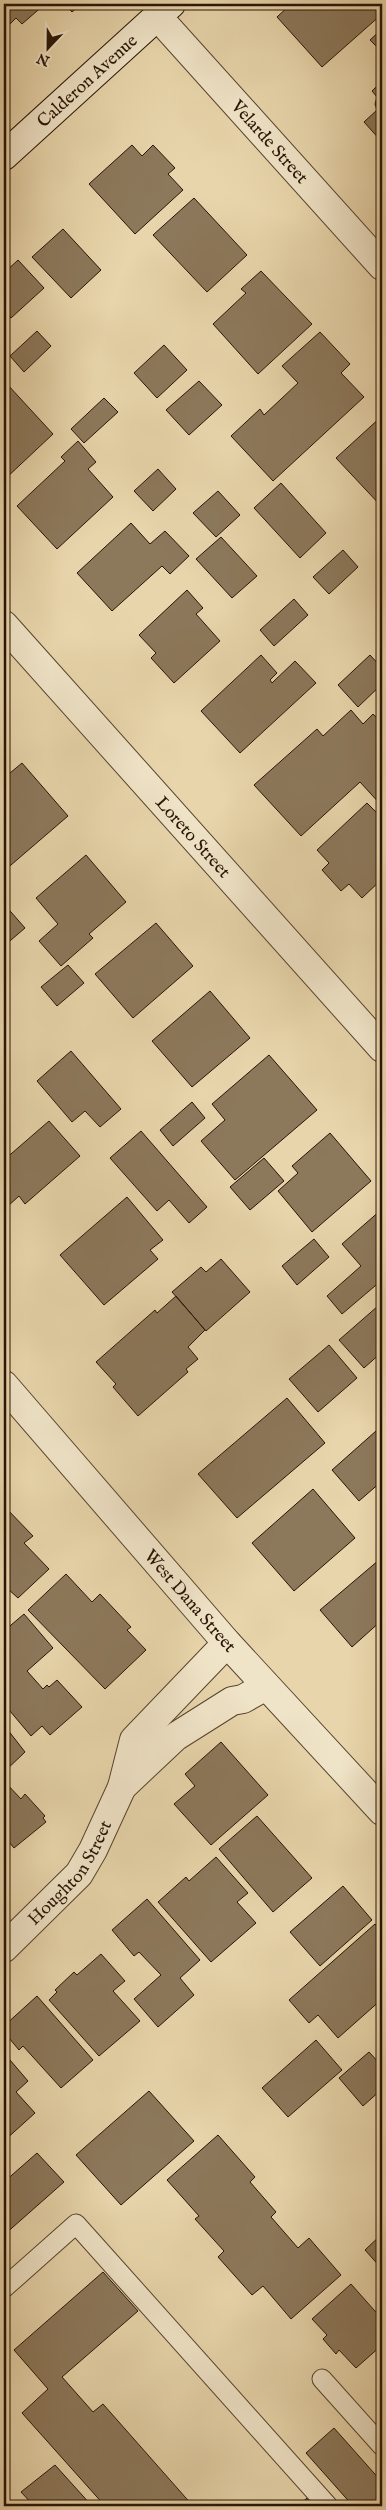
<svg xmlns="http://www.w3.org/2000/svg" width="386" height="2510" viewBox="0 0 386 2510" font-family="'IM FELL English',serif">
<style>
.building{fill:#8c785b;stroke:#281405}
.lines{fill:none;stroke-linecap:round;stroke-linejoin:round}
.lane-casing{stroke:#58442e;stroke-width:21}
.street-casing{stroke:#58442e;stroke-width:30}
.secondary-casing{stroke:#281405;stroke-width:30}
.lane{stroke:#f0e4c8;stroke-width:19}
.street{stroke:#f0e4c8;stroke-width:28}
.secondary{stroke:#f0e4c8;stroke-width:28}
.labels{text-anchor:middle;stroke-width:4;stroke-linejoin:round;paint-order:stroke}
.street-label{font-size:18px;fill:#281405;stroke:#f0e4c8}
</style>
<rect width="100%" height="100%" fill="#e8d5ab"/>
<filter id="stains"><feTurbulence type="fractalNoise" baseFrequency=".004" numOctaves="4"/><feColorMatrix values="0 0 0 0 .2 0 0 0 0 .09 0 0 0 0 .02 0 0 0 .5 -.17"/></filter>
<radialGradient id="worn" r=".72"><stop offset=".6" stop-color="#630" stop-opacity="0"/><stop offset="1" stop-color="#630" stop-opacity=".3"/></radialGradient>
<path class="building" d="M 4,4 L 45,4 L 22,24 L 16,18 L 10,24 L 4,17 Z
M 65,4 L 81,4 L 72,12 Z
M 291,4 L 382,4 L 382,14 L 322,67 L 277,17 Z
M 382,29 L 382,52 L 370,40 Z
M 382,81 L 382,142 L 364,122 L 377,110 L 375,104 L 377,97 L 372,91 Z
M 132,145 L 142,156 L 153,145 L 175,168 L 168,174 L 183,190 L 135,234 L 89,184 Z
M 194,198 L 247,255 L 207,292 L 153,235 Z
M 63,229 L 101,270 L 71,298 L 32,257 Z
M 18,260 L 44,288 L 11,318 L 4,310 L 4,273 Z
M 261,271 L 312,324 L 258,374 L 213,324 L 246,293 L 241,289 Z
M 37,331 L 51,346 L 24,372 L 10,356 Z
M 320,332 L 350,364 L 341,373 L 364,397 L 273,481 L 231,436 L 260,409 L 264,415 L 298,383 L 282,366 Z
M 164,345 L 187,370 L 157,398 L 134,373 Z
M 199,381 L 222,405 L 189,435 L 166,410 Z
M 7,384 L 53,434 L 4,480 L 4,387 Z
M 104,398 L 118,412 L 84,443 L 71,429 Z
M 382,416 L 382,507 L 336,458 Z
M 78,441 L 96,462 L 88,469 L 113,497 L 57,549 L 17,506 L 65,461 L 61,457 Z
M 158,469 L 176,489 L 153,511 L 134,491 Z
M 281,483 L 326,533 L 300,558 L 254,508 Z
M 218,491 L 240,515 L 216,537 L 193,513 Z
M 131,523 L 150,544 L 165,531 L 189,556 L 170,574 L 162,566 L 112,611 L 77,573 Z
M 221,537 L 257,576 L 232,598 L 196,559 Z
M 343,550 L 358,567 L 329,594 L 313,577 Z
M 187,590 L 203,608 L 196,614 L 220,641 L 174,683 L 151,658 L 156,653 L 139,635 Z
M 294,599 L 308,615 L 274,646 L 260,630 Z
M 261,655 L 277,673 L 270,680 L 272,683 L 295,661 L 316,683 L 240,753 L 201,711 Z
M 370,655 L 382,668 L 382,684 L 358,707 L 338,685 Z
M 351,710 L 363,724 L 373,714 L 382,723 L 382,806 L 360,782 L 301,836 L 254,785 L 317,729 L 323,736 Z
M 22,763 L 68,816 L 4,871 L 4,778 Z
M 367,803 L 382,818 L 382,879 L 362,898 L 349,884 L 341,891 L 322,870 L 329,863 L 317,850 Z
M 86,855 L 126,902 L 89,934 L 93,938 L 61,966 L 39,941 L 58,924 L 36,898 Z
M 4,904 L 25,928 L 4,946 Z
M 156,923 L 193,966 L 133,1018 L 95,974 Z
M 68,965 L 84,983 L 57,1006 L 41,987 Z
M 210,991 L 250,1038 L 192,1087 L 152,1041 Z
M 71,1051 L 121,1109 L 100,1127 L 85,1111 L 72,1122 L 37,1081 Z
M 269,1055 L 317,1110 L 235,1180 L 201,1141 L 225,1120 L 212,1104 Z
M 192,1102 L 205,1118 L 173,1146 L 160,1130 Z
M 49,1121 L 80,1156 L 25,1204 L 19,1196 L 8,1206 L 4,1201 L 4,1160 Z
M 141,1131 L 207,1207 L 189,1223 L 169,1200 L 157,1211 L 110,1158 Z
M 330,1133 L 371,1181 L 312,1232 L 278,1191 L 298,1173 L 292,1166 Z
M 264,1158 L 284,1181 L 250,1210 L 230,1187 Z
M 127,1197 L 163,1240 L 150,1250 L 158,1259 L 104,1305 L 60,1255 Z
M 381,1210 L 382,1280 L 342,1314 L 327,1296 L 361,1266 L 342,1244 Z
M 314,1239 L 329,1257 L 297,1285 L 282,1266 Z
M 221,1259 L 250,1292 L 206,1331 L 172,1292 L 201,1267 L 206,1272 Z
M 176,1296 L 205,1330 L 188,1347 L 198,1359 L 186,1369 L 188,1372 L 138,1416 L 113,1387 L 116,1384 L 96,1362 L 155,1310 L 157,1313 Z
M 378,1306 L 382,1311 L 382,1352 L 364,1368 L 339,1340 Z
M 329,1345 L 357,1378 L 318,1412 L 289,1379 Z
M 287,1398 L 325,1443 L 237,1518 L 198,1474 Z
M 376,1431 L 382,1439 L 382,1481 L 359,1501 L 332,1470 Z
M 313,1489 L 355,1538 L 294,1591 L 252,1543 Z
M 4,1506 L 33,1536 L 24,1543 L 49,1569 L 18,1598 L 8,1589 L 4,1593 Z
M 379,1560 L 382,1564 L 382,1620 L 352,1647 L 320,1610 Z
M 66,1574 L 92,1602 L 100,1594 L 131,1627 L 127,1630 L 146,1650 L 105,1689 L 28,1610 Z
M 24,1614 L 53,1648 L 27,1671 L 43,1689 L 47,1685 L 49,1687 L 57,1680 L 82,1707 L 50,1735 L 42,1726 L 31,1736 L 4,1704 L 4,1631 Z
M 4,1725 L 25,1752 L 4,1772 Z
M 221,1742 L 268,1795 L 211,1845 L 174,1804 L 195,1786 L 185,1774 Z
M 4,1781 L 21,1799 L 25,1794 L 45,1816 L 43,1818 L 46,1822 L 14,1848 L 4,1836 Z
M 257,1816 L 312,1878 L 273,1912 L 219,1849 Z
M 216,1857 L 248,1893 L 237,1902 L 256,1923 L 211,1962 L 158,1902 L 186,1877 L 189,1881 Z
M 343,1886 L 372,1920 L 320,1966 L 290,1932 Z
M 147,1899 L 200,1960 L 180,1978 L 194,1995 L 158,2027 L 134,1999 L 161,1975 L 139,1952 L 134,1956 L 112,1930 Z
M 375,1924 L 382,1933 L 382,1999 L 338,2038 L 318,2015 L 309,2023 L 289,2000 Z
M 101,1954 L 125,1981 L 113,1991 L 140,2021 L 99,2056 L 49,2000 L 57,1992 L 55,1990 L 74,1972 L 77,1975 Z
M 37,1996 L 93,2060 L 61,2088 L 23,2046 L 19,2050 L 4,2032 L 4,2026 Z
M 316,2040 L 342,2070 L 288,2117 L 262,2088 Z
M 369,2052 L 382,2066 L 382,2089 L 363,2106 L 339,2078 Z
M 4,2053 L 28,2081 L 16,2092 L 35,2113 L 4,2141 Z
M 149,2091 L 194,2141 L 121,2205 L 76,2155 Z
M 218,2135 L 255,2177 L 250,2182 L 276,2212 L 271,2217 L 298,2248 L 309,2238 L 341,2275 L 291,2319 L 263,2286 L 252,2295 L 218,2257 L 224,2251 L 195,2219 L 199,2216 L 167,2180 Z
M 37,2153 L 64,2182 L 4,2235 L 4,2182 Z
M 382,2234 L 382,2269 L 365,2250 Z
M 103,2272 L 138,2311 L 62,2377 L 93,2412 L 103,2404 L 193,2506 L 105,2506 L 22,2413 L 48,2389 L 14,2350 Z
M 351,2284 L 382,2319 L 382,2345 L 356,2368 L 339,2350 L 336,2354 L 323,2339 L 327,2335 L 312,2319 Z
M 334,2428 L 382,2482 L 382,2506 L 353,2506 L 306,2453 Z
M 55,2465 L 92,2506 L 34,2506 L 21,2492 Z
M 307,2498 L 314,2506 L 298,2506 Z"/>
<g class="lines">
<g class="lane-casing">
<path id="lane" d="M 4,2288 L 76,2224 L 328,2506
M 322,2379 L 382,2446"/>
</g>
<g class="street-casing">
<g id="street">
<path id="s1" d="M 157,16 L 382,266"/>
<path id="s2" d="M 4,625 L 382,1048"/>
<path id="s3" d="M 4,1385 L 227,1643 L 382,1811"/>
<path d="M 122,1787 L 175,1737 L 232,1701 L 243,1699 L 266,1686"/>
<path id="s4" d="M 4,1948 L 79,1874 L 93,1850 L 122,1787 L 134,1740 L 227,1643"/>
</g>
</g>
<g class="secondary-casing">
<g id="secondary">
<path id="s5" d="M 4,156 L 171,4"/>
</g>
</g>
<use href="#lane" class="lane"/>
<use href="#street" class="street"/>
<use href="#secondary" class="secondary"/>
</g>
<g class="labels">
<g class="street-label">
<text dy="6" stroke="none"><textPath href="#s5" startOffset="112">Calderon Avenue</textPath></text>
<text dy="6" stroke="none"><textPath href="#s1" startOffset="169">Velarde Street</textPath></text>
<text dy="6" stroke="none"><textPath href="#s2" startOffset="284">Loreto Street</textPath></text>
<text dy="6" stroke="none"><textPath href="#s3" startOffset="285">West Dana Street</textPath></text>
<text dy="6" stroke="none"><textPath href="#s4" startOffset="101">Houghton Street</textPath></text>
</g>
</g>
<rect width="386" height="2510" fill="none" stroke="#e8d5ab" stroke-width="20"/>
<rect x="5" y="5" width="376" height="2500" fill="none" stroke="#281405" stroke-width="2.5"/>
<rect x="10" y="10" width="366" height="2490" fill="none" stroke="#281405"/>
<g transform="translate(48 48) rotate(202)" stroke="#f0e4c8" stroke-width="4" paint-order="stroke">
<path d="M0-4L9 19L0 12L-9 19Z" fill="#281405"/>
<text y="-8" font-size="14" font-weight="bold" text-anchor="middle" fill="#281405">N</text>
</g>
<rect width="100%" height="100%" filter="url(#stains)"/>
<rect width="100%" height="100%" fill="url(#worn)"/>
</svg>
